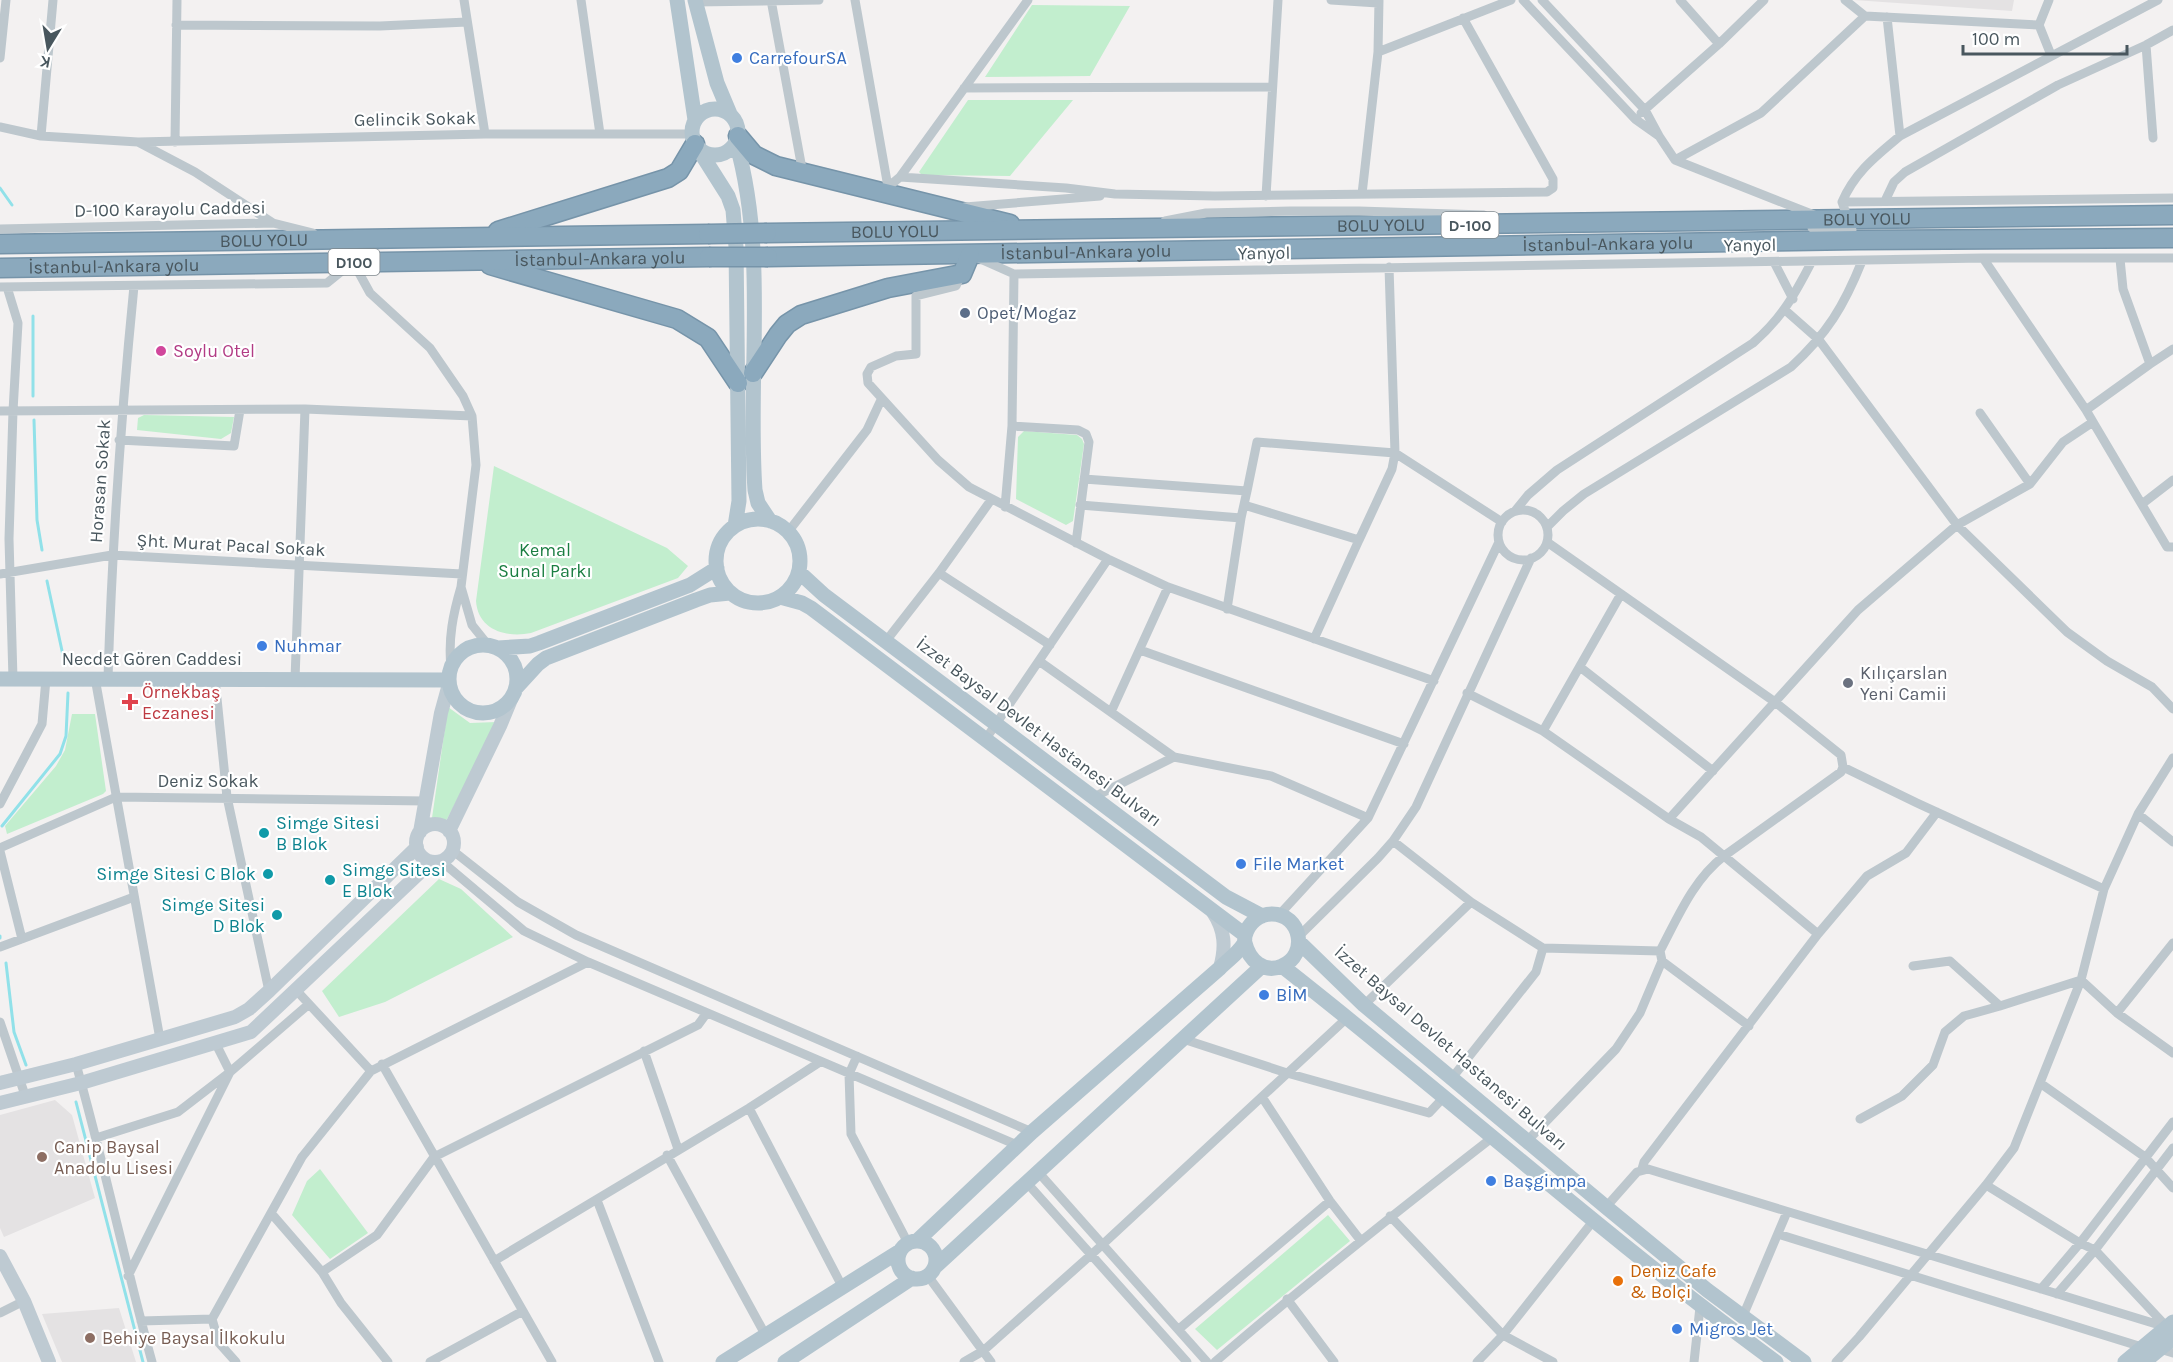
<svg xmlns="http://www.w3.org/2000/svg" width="2173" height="1362" viewBox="0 0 2173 1362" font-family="Karla,sans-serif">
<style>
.education{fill:#e4e2e3}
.green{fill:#c2eece}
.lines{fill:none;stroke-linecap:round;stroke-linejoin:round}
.stream{stroke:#91e1e9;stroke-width:3}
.highway-casing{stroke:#7694a9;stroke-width:21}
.street{stroke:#bdc7cd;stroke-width:9}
.secondary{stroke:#becad2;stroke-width:14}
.primary{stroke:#b2c4ce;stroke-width:15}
.highway{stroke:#8ba9bd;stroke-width:18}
.highway-bridge-casing{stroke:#7694a9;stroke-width:21;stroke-linecap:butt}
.highway-bridge{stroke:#8ba9bd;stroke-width:18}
.shop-dot{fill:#3f7fe0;stroke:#fff;stroke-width:2}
.service-dot{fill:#5c6f8a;stroke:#fff;stroke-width:2}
.hotel-dot{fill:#d1479c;stroke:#fff;stroke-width:2}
.worship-dot{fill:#6b7280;stroke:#fff;stroke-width:2}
.health-dot{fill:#e0444e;stroke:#fff;stroke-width:2}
.culture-dot{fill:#0f9aa8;stroke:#fff;stroke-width:2}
.education-dot{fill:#8d6e63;stroke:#fff;stroke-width:2}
.food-dot{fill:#e8710a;stroke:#fff;stroke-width:2}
.labels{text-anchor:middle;stroke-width:4.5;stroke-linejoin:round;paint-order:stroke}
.shield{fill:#fff;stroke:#80898e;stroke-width:1.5}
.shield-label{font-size:16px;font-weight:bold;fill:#49575e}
.shop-label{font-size:18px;fill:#366cbe;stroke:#fff;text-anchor:start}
.street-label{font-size:18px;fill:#49575e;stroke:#fff}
.service-label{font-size:18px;fill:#4e5e75;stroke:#fff;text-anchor:start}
.hotel-label{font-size:18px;fill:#b23c85;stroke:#fff;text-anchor:start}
.park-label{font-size:18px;fill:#1b7e42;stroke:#fff}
.worship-label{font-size:18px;fill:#5b616d;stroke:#fff;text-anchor:start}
.health-label{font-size:18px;fill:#be3a42;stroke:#fff;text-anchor:start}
.culture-label{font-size:18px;fill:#0d838f;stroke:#fff;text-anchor:start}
.education-label{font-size:18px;fill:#785e54;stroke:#fff;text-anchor:start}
.food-label{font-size:18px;fill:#c56008;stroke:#fff;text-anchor:start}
</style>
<rect width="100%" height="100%" fill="#f3f1f1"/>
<path class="education" d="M 1854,0 L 2014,0 L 2012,11 Z
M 55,1100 L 72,1115 L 95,1198 L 4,1237 L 0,1228 L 0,1115 Z
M 119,1308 L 136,1362 L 62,1362 L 42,1314 Z"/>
<path class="green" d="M 1032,5 L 1130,6 L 1090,76 L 985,77 Z
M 968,100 L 1073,100 L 1010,176 L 922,175 L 919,172 Z
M 144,415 L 234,417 L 231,433 L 221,439 L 137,430 L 138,418 Z
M 1024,431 L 1077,435 L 1082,439 L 1084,444 L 1073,521 L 1066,525 L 1016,499 L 1018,437 Z
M 494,466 L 667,548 L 688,566 L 678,578 L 531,633 C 506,638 478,630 476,601 Z
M 448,707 L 470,723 L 497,722 L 446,821 L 432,818 Z
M 72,714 L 95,714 L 106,791 L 103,794 L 7,834 L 5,826 L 56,766 L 65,750 Z
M 439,879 L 461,889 L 513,937 L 385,1002 L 339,1017 L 322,991 Z
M 320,1169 L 368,1233 L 330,1259 L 292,1215 L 307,1181 Z
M 1328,1215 L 1350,1241 L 1217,1350 L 1195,1329 Z"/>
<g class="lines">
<path class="stream" d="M 0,188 L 12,205
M 33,396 L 33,316
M 34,420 L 37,520 L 42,550
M 47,581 L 64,660
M 2,826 L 60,754 L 66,736 L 68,693
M 0,936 L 0,938
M 6,963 L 14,1032 L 26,1065
M 76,1102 L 143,1362"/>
<g class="highway-casing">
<g id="highway">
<path d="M 738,136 L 754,155 L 776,166 L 1010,224"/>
<path d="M 498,231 L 668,178 L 679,171 L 695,144"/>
<path id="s1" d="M 767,233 L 2173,215"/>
<path id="s2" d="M 0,244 L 708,234"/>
<path id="s3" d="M 768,257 L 1857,240 L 2173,238"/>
<path d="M 490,265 L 677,319 L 708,338 L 738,383"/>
<path id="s4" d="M 0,268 L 709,257"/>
<path d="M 753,373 L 778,335 L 787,324 L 801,315 L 888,288 L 962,274 L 970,255"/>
</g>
</g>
<path class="street" d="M 464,0 L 485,134
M 581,0 L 600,134
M 771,0 L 803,174
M 855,0 L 888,187
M 1331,0 L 1378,3
M 1523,0 L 1635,119 L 1659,136 L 1645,110 L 1542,0
M 1680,0 L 1719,44
M 1845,0 L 1865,16
M 2049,0 L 2039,25 L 2051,55
M 695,2 L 819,0
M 1887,17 L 1900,136
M 176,25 L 380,26 L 467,22
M 2146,45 L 2153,138
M 1378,52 L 1511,0
M 0,58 L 6,0
M 964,88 L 1272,87
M 1641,113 L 1719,44 L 1764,0
M 0,127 L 41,136 L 138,142 L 195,172 L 273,223
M 41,136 L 53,0
M 1659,136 L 1675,160 L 1814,215
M 138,142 L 485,134 L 692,134
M 175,142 L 177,0
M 1675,160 L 1761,113 L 1865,16 L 2039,25
M 900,177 L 1066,188 L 1115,194 L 1215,196 L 1547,192 L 1553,188 L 1553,179 L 1463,18
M 886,193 L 888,187 L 900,177 L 1028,0
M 1362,194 L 1378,52 L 1379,0
M 1266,196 L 1278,0
M 1885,201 L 1894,182 L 1905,172 L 2058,85 L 2146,45 L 2173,30
M 1842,202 C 1855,172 1875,157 1900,136 L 2158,0
M 965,207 L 1100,196
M 1165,221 L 1206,213 L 1290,211 L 1359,211 L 1484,215
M 1812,228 L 1852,230 L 1842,202 L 2173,198
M 0,229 L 273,223 L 313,233
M 978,258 L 1014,274 L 1983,258 L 2173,258
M 1983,258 L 2086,410 L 2150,364
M 2120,259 L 2123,289 L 2150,364 L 2173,349
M 1774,262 L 1793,299
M 961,275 L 956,286 L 916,296 L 916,354 L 896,356 L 871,367 L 867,374 L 868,383 L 938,460 L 969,487 L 1108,559 L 1168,587 L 1434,681
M 0,287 L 327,283 L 353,262 L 370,293 L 430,348 L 463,396 L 472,416 L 476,465 L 461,587 C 453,614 448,639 451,667
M 7,287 L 18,323 L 13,411 L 9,539 L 13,679
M 1785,310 L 1819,340 L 1957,525 L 2067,632 L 2107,661 L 2152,687 L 2173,709
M 0,411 L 305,409 L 472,416
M 1980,413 L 2030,484
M 2093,422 L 2167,547 L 2173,547
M 1012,426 L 1078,430 L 1086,434 L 1089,442 L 1076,543
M 119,440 L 234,446 L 240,410
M 1084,479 L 1247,491 L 1241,518 L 1227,609
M 1247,491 L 1257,442 L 1395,453 L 1389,267
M 2142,504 L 2173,480
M 1080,505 L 1241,518
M 1244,505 L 1359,540 L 1314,639
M 1005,507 L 1012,426 L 1014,274
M1498 535a25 25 0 1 1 50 0a25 25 0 1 1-50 0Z
M 1515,511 L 1528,495 L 1557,470 L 1753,343 C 1782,318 1795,294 1812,261
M 1547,527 L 1563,511 L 1584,494 L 1791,367 C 1827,334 1844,306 1862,261
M 788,532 L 867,430 L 881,400
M 1359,540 L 1392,469 L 1395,453 L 1502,522
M 939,573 L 1050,645
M 0,574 L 112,555 L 462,574
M 461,587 L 472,625 L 488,645
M 886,641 L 939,573 L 991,500
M 1140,650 L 1404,744
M 1039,661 L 1174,757
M 1580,667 L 1713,771
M 95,678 L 160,1039
M 108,678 C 112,547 121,417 134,286
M 215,679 L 227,797 L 269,991
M 295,679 L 305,409
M 1467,693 L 1543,731 L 1669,819 L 1701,837 L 1724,856 L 1841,772 L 1843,767 L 1841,755 L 1775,702 L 1547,542
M 1111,712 L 1168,587
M 1543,731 L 1621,594
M 985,740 L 1108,559
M 1843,767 L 1917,803 L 2104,889
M 1094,797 L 1174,757 L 1271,776 L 1368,818
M 0,804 L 42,724 L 46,679
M 2138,814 L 2173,842
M 1669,819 L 1858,610 L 1957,525 L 2030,484 L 2063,442 L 2093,422 L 2086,410
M 1393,841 L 1471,902
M 0,848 L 116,797 L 426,801
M 452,850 L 518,902 L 576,935 L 1032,1132
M 0,851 L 22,939
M 441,861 L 524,931 L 588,962 L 1017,1145
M 1279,915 L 1368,818 L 1499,542
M 1298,937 L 1378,858 L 1393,841 L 1416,807 L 1531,558
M 0,947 L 134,897
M 1543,948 L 1660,951 C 1678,917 1693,880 1724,856 L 1818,934
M 1662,961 L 1749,1026
M 1913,966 L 1950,961 L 2000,1006 L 2081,980 L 2117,1013 L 2173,1053
M 296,990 L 371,1071
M 1364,1005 L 1471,902 L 1543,948 L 1536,972 L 1452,1078
M 2117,1013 L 2173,943
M 0,1022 L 26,1098
M 1183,1039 L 1287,1073 L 1429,1113 L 1445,1096
M 644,1051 L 678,1149
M 857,1056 L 849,1074 L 851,1134 L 908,1243
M 76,1064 C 104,1163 125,1263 152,1362
M 382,1064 L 552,1362
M 2040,1083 L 2145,1157 L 2173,1188
M 1262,1097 L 1330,1201 L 1361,1241
M 749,1108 L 843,1288
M 1860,1119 L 1902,1096 L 1933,1065 L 1945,1032 L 1964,1016 L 2000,1006
M 96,1138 L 178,1112 L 230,1072 L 216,1044
M 1528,1140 L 1616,1049 L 1640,1013 L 1662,961 L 1660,951
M 667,1155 L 766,1336
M 1642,1169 L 1644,1162 L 1818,934 L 1867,876 L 1906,853 L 1937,812
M 1039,1173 L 1207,1362
M 1027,1183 L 1187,1362
M 1986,1185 L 2080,1243 L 2095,1250 L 2165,1325
M 597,1200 L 659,1362
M 1606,1207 L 1637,1172 L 1648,1169 L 2166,1327
M 271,1213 L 322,1272 L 341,1303 L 388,1362
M 1390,1216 L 1503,1335 L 1553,1362
M 1778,1234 L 2142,1347
M 494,1261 L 749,1108 L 820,1062
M 322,1272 L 377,1235 L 434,1157 L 698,1025 L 706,1014
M 128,1276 L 230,1072 L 309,1004
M 928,1276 L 991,1362
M 2041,1289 L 2080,1243 L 2173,1122
M 2057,1294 L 2095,1250 L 2173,1148
M 1287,1299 L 1334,1362
M 0,1313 L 24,1301
M 1743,1316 L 1787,1212
M 141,1321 L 212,1319
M 1179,1329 L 1330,1201
M 2160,1349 L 2173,1353
M 236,1362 L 219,1343 L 212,1319 L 302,1157 L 371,1071 L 588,962
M 430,1362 L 523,1311
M 964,1362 L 983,1351 L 1102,1245 L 1348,1017
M 1215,1362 C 1305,1284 1399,1210 1493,1137
M 1477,1362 L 1503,1335 L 1594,1220
M 1694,1362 L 1700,1307
M 1836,1362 L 1859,1337 L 1986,1185 L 2014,1148 L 2081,980 L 2104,889 L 2138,814 L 2173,758"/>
<path class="secondary" d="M416 843a19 19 0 1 1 38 0a19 19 0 1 1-38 0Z
M 449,831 L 500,726 L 512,697
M 420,832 L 441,713 L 449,684
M 1213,912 C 1225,930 1226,947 1220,968
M 0,1083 L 76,1064 L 235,1017 L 249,1009 L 269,991 L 417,847
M 0,1103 L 81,1083 L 251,1032 L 431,862
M 0,1256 L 24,1301 L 49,1362"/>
<path class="primary" d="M 677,0 L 695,120
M 695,0 L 717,83 L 730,114
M692 132a23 23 0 1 1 46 0a23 23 0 1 1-46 0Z
M 736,142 C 768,253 747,376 755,490 L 758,503 L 770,521
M 697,147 L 728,196 L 733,210 L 736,247 L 739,501 L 735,526
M716 561a42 42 0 1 1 84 0a42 42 0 1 1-84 0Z
M 799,572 L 824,595 L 1226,897 L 1262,916
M 780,597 L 802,603 L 811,608 L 1245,935
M449 679a34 34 0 1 1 68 0a34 34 0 1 1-68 0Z
M 498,648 L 530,646 L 539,643 L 690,585 L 717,568
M 0,679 L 449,680
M 516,688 L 538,664 L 546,658 L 696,600 L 710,595 L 730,593
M 1299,942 L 1364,1005 L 1606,1207 L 1707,1290 L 1804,1362
M 1282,966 C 1448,1096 1606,1238 1776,1362
M898 1260a19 19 0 1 1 38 0a19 19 0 1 1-38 0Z
M 917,1241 L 1032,1132 L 1220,968 C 1228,960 1238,953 1243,945 C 1246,941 1244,940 1245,936 C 1248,923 1259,914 1272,914 C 1301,914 1309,955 1282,966 C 1264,974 1249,960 1245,943
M 936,1266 L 1262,966
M 723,1362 L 900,1251
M 785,1362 L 912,1278
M 2125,1362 L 2173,1322
M 2144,1362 L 2173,1338"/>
<use href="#highway" class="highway"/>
<g class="highway-bridge-casing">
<path id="highway-bridge" d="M 708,234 L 767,233
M 709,257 L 768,257"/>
</g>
<use href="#highway-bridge" class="highway-bridge"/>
</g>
<g class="shop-dot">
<circle cx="737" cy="58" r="6"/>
<circle cx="262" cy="646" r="6"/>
<circle cx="1241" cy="864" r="6"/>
<circle cx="1264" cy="995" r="6"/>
<circle cx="1491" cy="1181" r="6"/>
<circle cx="1677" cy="1329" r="6"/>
</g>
<circle class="service-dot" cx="965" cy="313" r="6"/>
<circle class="hotel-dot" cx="161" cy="351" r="6"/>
<circle class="worship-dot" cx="1848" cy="683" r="6"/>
<path class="health-dot" d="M127 693h6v6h6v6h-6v6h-6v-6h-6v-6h6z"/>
<g class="culture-dot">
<circle cx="264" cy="833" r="6"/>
<circle cx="268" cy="874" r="6"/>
<circle cx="330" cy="880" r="6"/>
<circle cx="277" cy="915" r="6"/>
</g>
<g class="education-dot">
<circle cx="42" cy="1157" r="6"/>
<circle cx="90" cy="1338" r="6"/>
</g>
<circle class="food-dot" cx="1618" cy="1281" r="6"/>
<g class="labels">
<g class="shield">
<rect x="1441.5" y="212" width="57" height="26" rx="4.5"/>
<rect x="328.5" y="249" width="51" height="26" rx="4.5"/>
</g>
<g class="shield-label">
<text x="1470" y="231">D-100</text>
<text x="354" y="268">D100</text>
</g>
<g class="shop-label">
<text x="749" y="64">CarrefourSA</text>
<text x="274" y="652">Nuhmar</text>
<text x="1253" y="870">File Market</text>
<text x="1276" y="1001">BİM</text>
<text x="1503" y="1187">Başgimpa</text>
<text x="1689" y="1335">Migros Jet</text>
</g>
<g class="street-label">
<text transform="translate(415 119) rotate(-1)" y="6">Gelincik Sokak</text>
<text transform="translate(170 209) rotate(-1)" y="6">D-100 Karayolu Caddesi</text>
<text dy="6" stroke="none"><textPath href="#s1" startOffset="1100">BOLU YOLU</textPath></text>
<text dy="6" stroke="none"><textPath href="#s1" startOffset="614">BOLU YOLU</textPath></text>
<text dy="6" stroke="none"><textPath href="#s1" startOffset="128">BOLU YOLU</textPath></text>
<text dy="6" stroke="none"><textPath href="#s2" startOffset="264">BOLU YOLU</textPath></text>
<text dy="6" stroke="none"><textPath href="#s3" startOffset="840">İstanbul-Ankara yolu</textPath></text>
<text transform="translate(1750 245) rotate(-1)" y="6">Yanyol</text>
<text dy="6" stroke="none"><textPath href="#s3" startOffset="318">İstanbul-Ankara yolu</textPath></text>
<text transform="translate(1264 253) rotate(-1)" y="6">Yanyol</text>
<text dy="6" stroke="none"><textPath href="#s4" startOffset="600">İstanbul-Ankara yolu</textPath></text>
<text dy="6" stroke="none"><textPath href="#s4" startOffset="114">İstanbul-Ankara yolu</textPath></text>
<text transform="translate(100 481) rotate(-86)" y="6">Horasan Sokak</text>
<text transform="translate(231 545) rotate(3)" y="6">Şht. Murat Pacal Sokak</text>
<text x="152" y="665">Necdet Gören Caddesi</text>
<text transform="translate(1039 732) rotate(37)" y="6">İzzet Baysal Devlet Hastanesi Bulvarı</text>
<text x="208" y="787">Deniz Sokak</text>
<text transform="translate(1451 1048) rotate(41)" y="6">İzzet Baysal Devlet Hastanesi Bulvarı</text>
</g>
<g class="service-label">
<text x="977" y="319">Opet/Mogaz</text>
</g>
<g class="hotel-label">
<text x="173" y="357">Soylu Otel</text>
</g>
<g class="park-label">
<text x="545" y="556">Kemal<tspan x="545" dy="21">Sunal Parkı</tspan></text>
</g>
<g class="worship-label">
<text x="1860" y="679">Kılıçarslan<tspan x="1860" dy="21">Yeni Camii</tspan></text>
</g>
<g class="health-label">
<text x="142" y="698">Örnekbaş<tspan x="142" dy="21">Eczanesi</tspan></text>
</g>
<g class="culture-label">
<text x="276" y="829">Simge Sitesi<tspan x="276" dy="21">B Blok</tspan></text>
<text x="342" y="876">Simge Sitesi<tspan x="342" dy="21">E Blok</tspan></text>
<text x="256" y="880" text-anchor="end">Simge Sitesi C Blok</text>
<text x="265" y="911" text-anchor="end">Simge Sitesi<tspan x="265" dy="21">D Blok</tspan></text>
</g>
<g class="education-label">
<text x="54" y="1153">Canip Baysal<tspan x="54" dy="21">Anadolu Lisesi</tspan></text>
<text x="102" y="1344">Behiye Baysal İlkokulu</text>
</g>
<g class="food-label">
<text x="1630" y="1277">Deniz Cafe<tspan x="1630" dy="21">&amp; Bolçi</tspan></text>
</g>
</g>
<g transform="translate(48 48) rotate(191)" stroke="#ffffff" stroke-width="4.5" paint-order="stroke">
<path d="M0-4.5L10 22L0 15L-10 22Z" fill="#49575e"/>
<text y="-9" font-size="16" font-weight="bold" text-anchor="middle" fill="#49575e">K</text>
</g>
<path d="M1963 45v9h164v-9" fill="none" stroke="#49575e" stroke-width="3"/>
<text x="1972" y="45" font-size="18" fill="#49575e" stroke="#ffffff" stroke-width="4.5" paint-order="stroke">100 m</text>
</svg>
